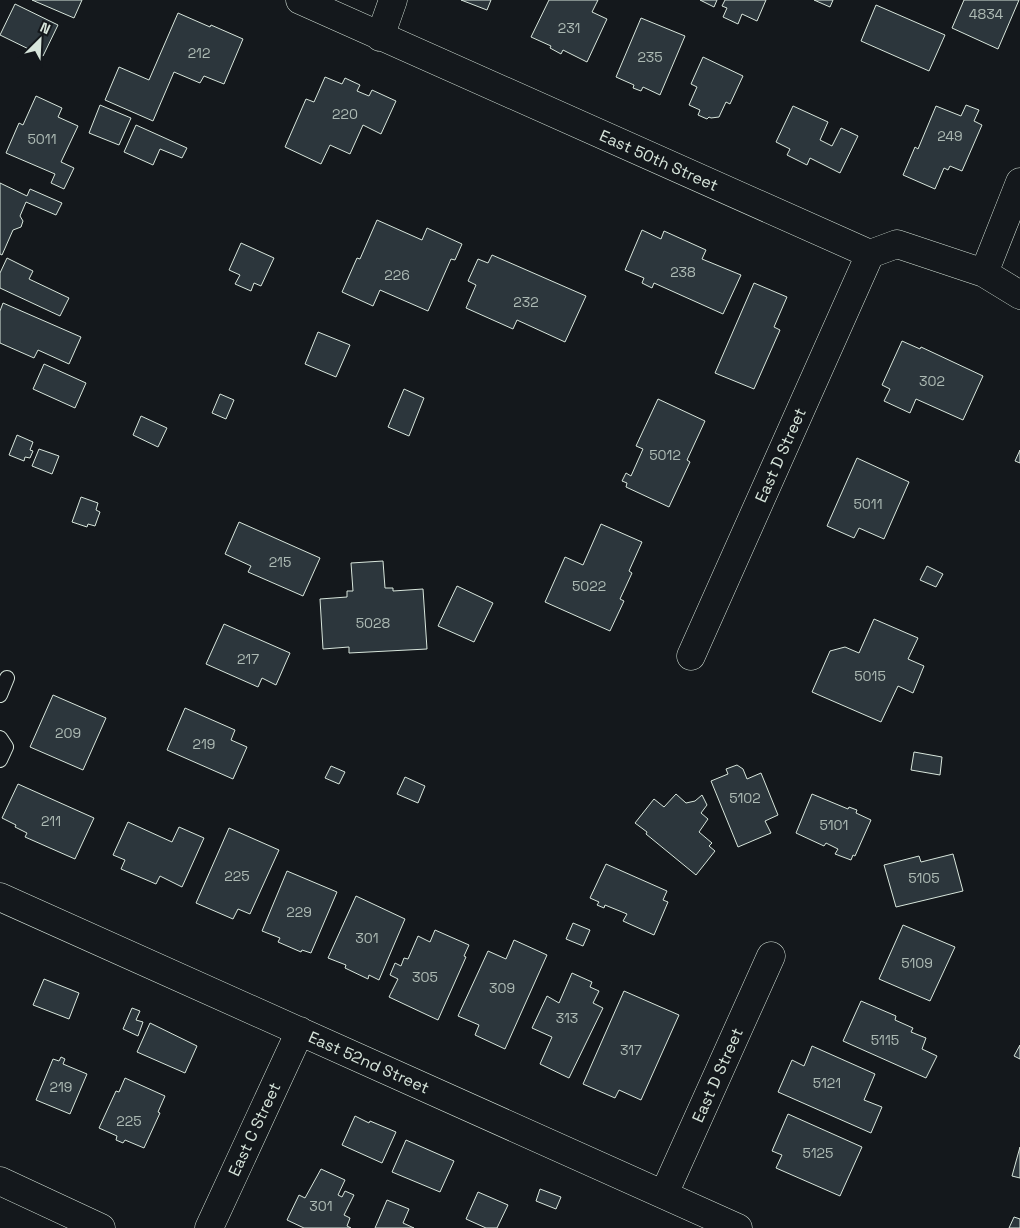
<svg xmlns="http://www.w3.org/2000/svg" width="1020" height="1228" viewBox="0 0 1020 1228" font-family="'Space Grotesk',sans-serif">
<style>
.building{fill:#2c363c;stroke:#d8e6dc}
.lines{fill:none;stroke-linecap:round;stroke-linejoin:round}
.service-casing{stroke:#d8e6dc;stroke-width:16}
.minor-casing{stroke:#d8e6dc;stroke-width:29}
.service{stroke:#14181c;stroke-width:14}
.minor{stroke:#14181c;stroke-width:28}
.labels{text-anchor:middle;stroke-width:4;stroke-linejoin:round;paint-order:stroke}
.number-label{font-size:14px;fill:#adbab4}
.street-label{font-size:16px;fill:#d8e6dc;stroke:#14181c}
</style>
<rect width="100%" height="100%" fill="#14181c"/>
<path class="building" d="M 32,0 L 82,0 L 74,18 Z
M 461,0 L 491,0 L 487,10 Z
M 549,0 L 598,0 L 592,12 L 607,19 L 587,62 L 563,50 L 561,54 L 550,48 L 551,46 L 531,37 Z
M 700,0 L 717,0 L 714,7 Z
M 725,0 L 766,0 L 757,21 L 742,14 L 738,24 L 723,17 L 727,8 L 722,6 Z
M 814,0 L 833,0 L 830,7 Z
M 964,0 L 1019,0 L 998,49 L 952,28 Z
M 15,4 L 58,25 L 43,56 L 0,35 Z
M 876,5 L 945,35 L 929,71 L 861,41 Z
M 178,13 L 210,27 L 211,25 L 243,39 L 224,84 L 204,76 L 200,83 L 174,72 L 153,121 L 105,100 L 119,67 L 149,80 Z
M 641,18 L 685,36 L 660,95 L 643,87 L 641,91 L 633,88 L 634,85 L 616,77 Z
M 703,57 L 743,76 L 730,104 L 726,102 L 719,117 L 711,118 L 709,117 L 707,119 L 698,115 L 700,110 L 689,105 L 697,87 L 691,84 Z
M 325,77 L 342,84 L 345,78 L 360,85 L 357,91 L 369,96 L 372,90 L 396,101 L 381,134 L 363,125 L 350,154 L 330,145 L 321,164 L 285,147 L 306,99 L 314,102 Z
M 36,96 L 62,108 L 58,117 L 78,126 L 61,162 L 74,168 L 64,189 L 51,183 L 55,174 L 6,153 L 19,123 L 23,125 Z
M 100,105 L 131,118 L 119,145 L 89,133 Z
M 966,105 L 979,110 L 974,121 L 982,125 L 962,171 L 950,166 L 948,170 L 944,168 L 935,189 L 903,175 L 915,147 L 918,149 L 936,106 L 961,116 Z
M 793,106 L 828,122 L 820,140 L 832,146 L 841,128 L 858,136 L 840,173 L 810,158 L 807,165 L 787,155 L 790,149 L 776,142 Z
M 136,125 L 187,148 L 182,158 L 160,149 L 153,165 L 124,152 Z
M 0,183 L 27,196 L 30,189 L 62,203 L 56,215 L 26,202 L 20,216 L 23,221 L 21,227 L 13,230 L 2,255 L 0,254 Z
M 377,220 L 422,240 L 427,228 L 462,244 L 455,260 L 451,259 L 428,311 L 380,290 L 373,306 L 342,292 L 357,258 L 360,259 Z
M 642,230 L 661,239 L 664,231 L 706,250 L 702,259 L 741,275 L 723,314 L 654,283 L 652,288 L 642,283 L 644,278 L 625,270 Z
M 241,243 L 274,258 L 261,286 L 254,283 L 251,291 L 235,284 L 240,275 L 229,270 Z
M 492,255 L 586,296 L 565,342 L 517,320 L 513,329 L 466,308 L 476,285 L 468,281 L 478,259 L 488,263 Z
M 7,258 L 33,271 L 29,279 L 69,298 L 60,316 L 0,288 L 0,273 Z
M 754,283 L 787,297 L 774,327 L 780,330 L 754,389 L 715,373 Z
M 3,303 L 81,337 L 69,364 L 38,350 L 34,358 L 0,343 L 0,311 Z
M 318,332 L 350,345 L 336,377 L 305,364 Z
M 902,341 L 920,349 L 921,347 L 983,376 L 963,420 L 916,399 L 910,413 L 884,401 L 890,389 L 882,385 Z
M 44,364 L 86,383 L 75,408 L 33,389 Z
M 404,389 L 424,398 L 409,436 L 388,427 Z
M 220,394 L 234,400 L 226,419 L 212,413 Z
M 658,399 L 705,421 L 687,460 L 690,462 L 669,507 L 626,487 L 627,483 L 622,481 L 626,473 L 631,476 L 643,449 L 636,446 Z
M 141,416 L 167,428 L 158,447 L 133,435 Z
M 17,435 L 33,442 L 30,450 L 33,451 L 30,458 L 25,457 L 24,461 L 9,455 Z
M 39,449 L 59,456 L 52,474 L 32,466 Z
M 1020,450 L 1020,463 L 1015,461 Z
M 857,458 L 909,482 L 884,539 L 859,528 L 854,538 L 827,526 Z
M 81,497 L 98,503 L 96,510 L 100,512 L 95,526 L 88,524 L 87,527 L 72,522 Z
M 239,522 L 320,558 L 303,596 L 248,572 L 251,566 L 225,554 Z
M 601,524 L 642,542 L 629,571 L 632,573 L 620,599 L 624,601 L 610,631 L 545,602 L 565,557 L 583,565 Z
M 383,561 L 385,588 L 393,588 L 393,591 L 423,589 L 427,649 L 349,653 L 349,647 L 323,649 L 320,599 L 347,597 L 347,591 L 353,591 L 351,563 Z
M 927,566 L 943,574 L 936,587 L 920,580 Z
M 457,586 L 493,603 L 474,642 L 438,626 Z
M 874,619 L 918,638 L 908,659 L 924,666 L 913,693 L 898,686 L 881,722 L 812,692 L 830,651 L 845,647 L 859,653 Z
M 224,624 L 290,653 L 276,685 L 262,678 L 258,687 L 206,664 Z
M 53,695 L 106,718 L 83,770 L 30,747 Z
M 185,708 L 235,730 L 231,740 L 247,747 L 233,779 L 167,750 Z
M 914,752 L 942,757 L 940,775 L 911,770 Z
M 737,765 L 743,769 L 747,779 L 761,773 L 778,815 L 765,821 L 771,833 L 738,847 L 711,781 L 728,774 L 726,769 Z
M 331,766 L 345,772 L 339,784 L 325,778 Z
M 405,777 L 425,786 L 418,803 L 397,794 Z
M 18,784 L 94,818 L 75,859 L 25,837 L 27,833 L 15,827 L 16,825 L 2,818 Z
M 676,794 L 686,803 L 695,801 L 702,795 L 707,805 L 701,813 L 708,819 L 699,832 L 712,843 L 709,846 L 715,851 L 696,875 L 646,834 L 647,832 L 635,823 L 654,799 L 664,807 Z
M 812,794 L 848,809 L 849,807 L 857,810 L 856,813 L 871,820 L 855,856 L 853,855 L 851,860 L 835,854 L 838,849 L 826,843 L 824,846 L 796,833 Z
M 128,822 L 172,842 L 179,827 L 204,838 L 182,887 L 160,876 L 156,884 L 121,869 L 125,860 L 113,855 Z
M 229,828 L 279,850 L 250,914 L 238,909 L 233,919 L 196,903 Z
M 953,854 L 963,891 L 896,907 L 884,865 L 919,856 L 921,862 Z
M 606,864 L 667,891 L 663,900 L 668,902 L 654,935 L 623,921 L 627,914 L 605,905 L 604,908 L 597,905 L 599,902 L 590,898 Z
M 287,871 L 337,892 L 311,953 L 302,950 L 301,952 L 278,942 L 280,938 L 262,931 Z
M 356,896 L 405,919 L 379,980 L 369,975 L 368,979 L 345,968 L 346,965 L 328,958 Z
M 573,923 L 590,930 L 583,946 L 566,939 Z
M 903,925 L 955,947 L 930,1001 L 879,979 Z
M 435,930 L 469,945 L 464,956 L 466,957 L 438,1020 L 389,997 L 398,979 L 390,975 L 395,963 L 401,966 L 404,958 L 408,959 L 418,936 L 430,942 Z
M 514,940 L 547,955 L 505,1049 L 475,1035 L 479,1025 L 458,1016 L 488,951 L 506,959 Z
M 572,973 L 592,982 L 590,987 L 599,991 L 593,1003 L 603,1008 L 569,1078 L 540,1064 L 552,1037 L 532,1028 L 547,996 L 559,1003 Z
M 44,979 L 79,993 L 69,1019 L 33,1005 Z
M 624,991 L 679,1015 L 641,1100 L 619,1090 L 615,1098 L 583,1084 Z
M 861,1001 L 896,1016 L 895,1020 L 913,1028 L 911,1032 L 926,1038 L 922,1049 L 937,1056 L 926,1078 L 843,1041 Z
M 132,1008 L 140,1011 L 136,1020 L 143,1022 L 138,1036 L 123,1029 Z
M 150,1023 L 197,1046 L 185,1073 L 137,1052 Z
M 1020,1045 L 1020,1059 L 1014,1056 Z
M 812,1046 L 875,1074 L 864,1100 L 882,1107 L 871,1133 L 778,1092 L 792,1060 L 804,1066 Z
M 61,1057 L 65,1059 L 63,1064 L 87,1074 L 70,1114 L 36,1100 L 53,1059 L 59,1061 Z
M 125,1078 L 165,1096 L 158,1112 L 160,1113 L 144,1148 L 125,1140 L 123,1143 L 116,1140 L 117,1136 L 99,1128 L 116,1091 L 119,1092 Z
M 788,1114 L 862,1147 L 840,1196 L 776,1168 L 782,1155 L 772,1151 Z
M 355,1116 L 369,1123 L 370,1121 L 396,1132 L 382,1163 L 342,1145 Z
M 406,1140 L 454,1161 L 440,1192 L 392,1172 Z
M 1020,1147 L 1020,1178 L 1012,1176 Z
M 321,1169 L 345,1180 L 338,1195 L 342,1197 L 345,1191 L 354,1195 L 344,1215 L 350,1218 L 347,1226 L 351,1228 L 304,1228 L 287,1220 L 299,1195 L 305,1198 Z
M 540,1189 L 561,1197 L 556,1209 L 536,1201 Z
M 478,1192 L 508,1205 L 497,1228 L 486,1228 L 466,1219 Z
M 387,1200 L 409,1209 L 403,1223 L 414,1228 L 375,1228 Z
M 1014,1217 L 1020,1219 L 1020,1228 L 1009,1228 Z"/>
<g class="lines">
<g class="service-casing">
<path id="service" d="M 0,695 L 7,678
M 0,738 L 6,747 L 0,760"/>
</g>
<g class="minor-casing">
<path id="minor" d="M 300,0 L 870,254 L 897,244 L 984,273 L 1020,295
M 380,37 L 393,0
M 984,273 L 1020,182
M 691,656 L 870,254
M 0,897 L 738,1228
M 0,1181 L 101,1228
M 664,1194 L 771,956
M 209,1228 L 300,1031"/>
</g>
<use href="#service" class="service"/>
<use href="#minor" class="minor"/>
</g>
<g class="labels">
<g class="number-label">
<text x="986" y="19">4834</text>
<text x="569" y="33">231</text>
<text x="199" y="58">212</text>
<text x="650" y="62">235</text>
<text x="345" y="119">220</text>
<text x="950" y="141">249</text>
<text x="42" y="144">5011</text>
<text x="683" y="277">238</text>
<text x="397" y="280">226</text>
<text x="526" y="307">232</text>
<text x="932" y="386">302</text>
<text x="665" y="460">5012</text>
<text x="868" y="509">5011</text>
<text x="280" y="567">215</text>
<text x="589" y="591">5022</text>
<text x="373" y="628">5028</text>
<text x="248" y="664">217</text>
<text x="870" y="681">5015</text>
<text x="68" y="738">209</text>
<text x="204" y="749">219</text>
<text x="745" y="803">5102</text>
<text x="51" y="826">211</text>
<text x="834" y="830">5101</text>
<text x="237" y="881">225</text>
<text x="924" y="883">5105</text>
<text x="299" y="917">229</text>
<text x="367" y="943">301</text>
<text x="917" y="968">5109</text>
<text x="425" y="982">305</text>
<text x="502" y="993">309</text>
<text x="567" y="1023">313</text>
<text x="885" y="1045">5115</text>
<text x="631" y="1055">317</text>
<text x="827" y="1088">5121</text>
<text x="61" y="1092">219</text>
<text x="129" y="1126">225</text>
<text x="818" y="1158">5125</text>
<text x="321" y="1211">301</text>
</g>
<g class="street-label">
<text transform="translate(659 160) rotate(24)" y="6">East 50th Street</text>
<text transform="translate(780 455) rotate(-66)" y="6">East D Street</text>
<text transform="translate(369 1062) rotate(24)" y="6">East 52nd Street</text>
<text transform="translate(717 1075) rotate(-66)" y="6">East D Street</text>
<text transform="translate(254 1129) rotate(-65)" y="6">East C Street</text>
</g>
</g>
<g transform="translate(40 40) rotate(24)" stroke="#14181c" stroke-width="4" paint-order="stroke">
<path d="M0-4L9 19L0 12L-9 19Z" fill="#d8e6dc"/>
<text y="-8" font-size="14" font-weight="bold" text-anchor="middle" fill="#d8e6dc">N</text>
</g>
</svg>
